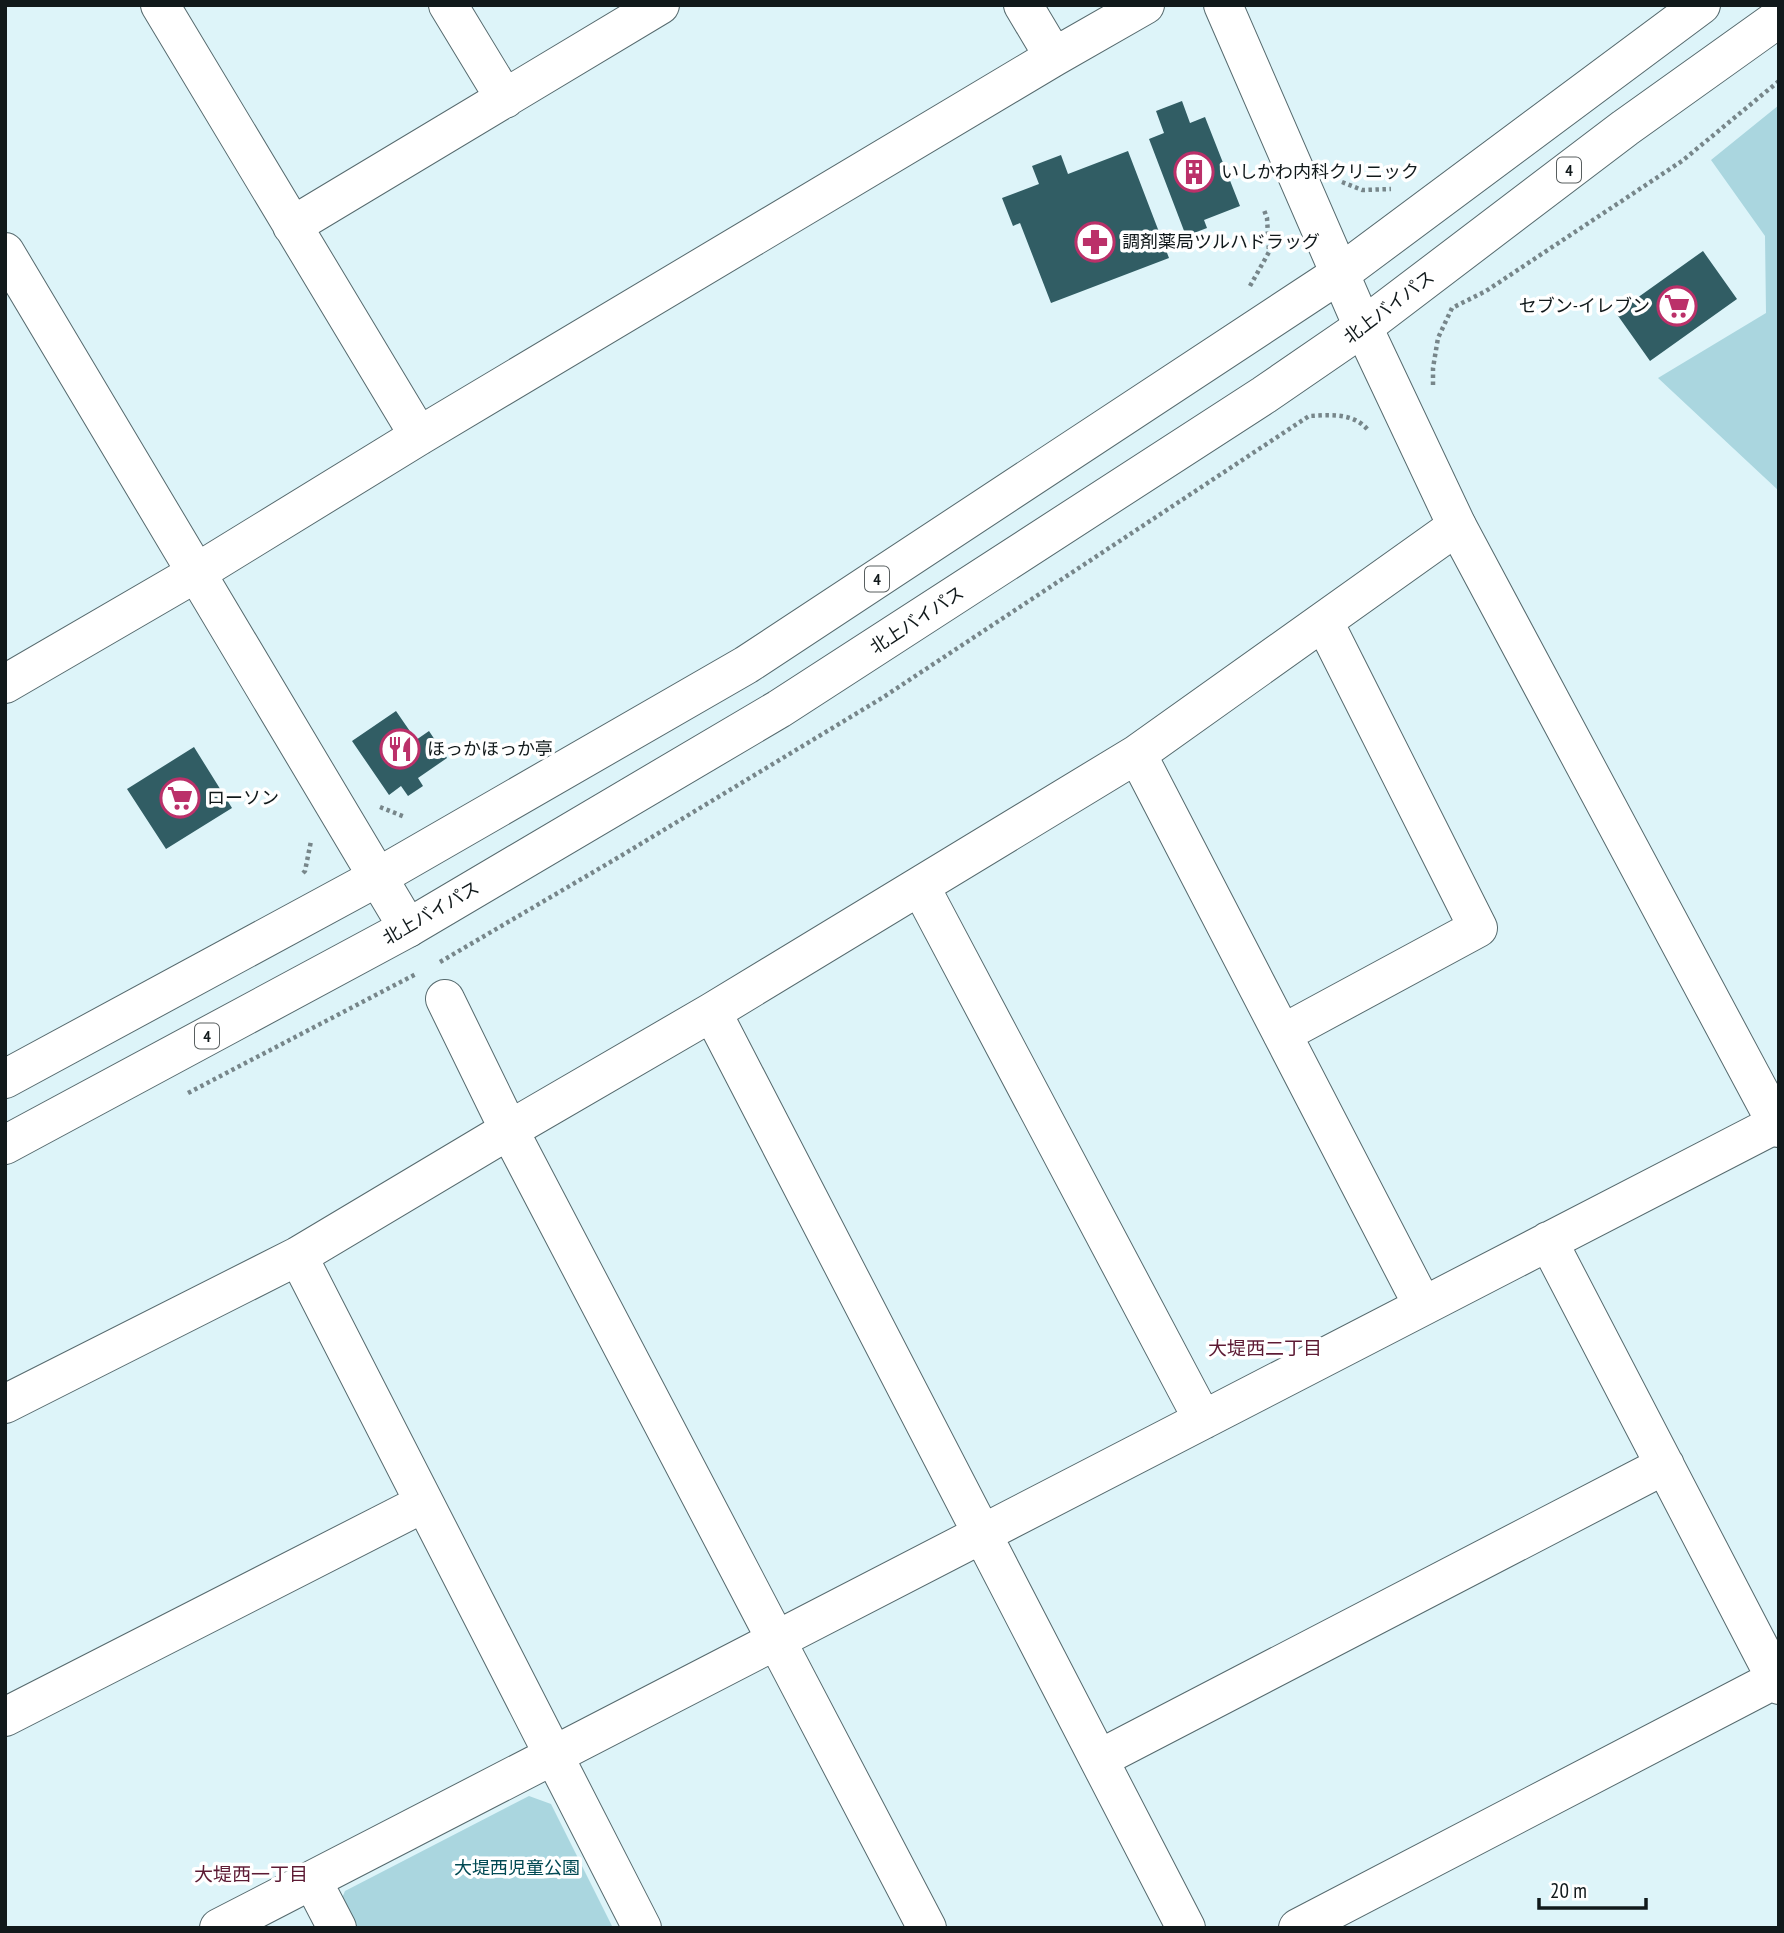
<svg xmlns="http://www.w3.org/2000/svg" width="1784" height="1933" viewBox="0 0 1784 1933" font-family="'PT Sans Narrow','Noto Sans JP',sans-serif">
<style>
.green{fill:#aad6df}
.building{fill:#315d64}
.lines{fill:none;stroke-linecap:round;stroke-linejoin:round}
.street-casing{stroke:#566a6e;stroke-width:40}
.secondary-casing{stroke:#566a6e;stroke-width:40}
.highway-casing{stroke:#566a6e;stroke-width:40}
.path{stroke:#77868a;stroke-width:4.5;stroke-dasharray:3.5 3.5;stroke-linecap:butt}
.street{stroke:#fff;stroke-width:38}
.secondary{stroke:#fff;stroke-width:38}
.highway{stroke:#fff;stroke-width:38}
.labels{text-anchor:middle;stroke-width:7;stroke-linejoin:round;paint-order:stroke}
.shield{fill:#fff;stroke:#585e5f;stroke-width:2}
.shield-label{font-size:16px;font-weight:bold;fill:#11191b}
.poi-label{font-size:18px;fill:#11191b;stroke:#fff;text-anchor:start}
.street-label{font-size:18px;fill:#11191b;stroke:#fff}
.park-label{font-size:18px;fill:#014953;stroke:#fff}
.neighbourhood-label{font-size:19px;fill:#5d1b34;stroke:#fff}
</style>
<rect width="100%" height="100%" fill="#ddf4f9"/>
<path class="green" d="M 1779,105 L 1779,491 L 1658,378 L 1766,313 L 1765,236 L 1711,160 Z
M 529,1796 L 551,1804 L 613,1928 L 350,1928 L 339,1905 L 345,1891 Z"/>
<path class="building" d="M 1182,101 L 1190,123 L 1205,117 L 1240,206 L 1204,220 L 1207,228 L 1186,236 L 1149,139 L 1164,133 L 1156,111 Z
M 1128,151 L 1169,258 L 1051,303 L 1020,223 L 1013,226 L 1002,198 L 1039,184 L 1032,166 L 1061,155 L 1068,174 Z
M 1703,251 L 1737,299 L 1650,361 L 1616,313 Z
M 396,711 L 416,740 L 429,731 L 447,758 L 418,778 L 423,786 L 408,796 L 401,786 L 389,795 L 352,741 Z
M 194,747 L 232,808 L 166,849 L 127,789 Z"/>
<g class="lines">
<g class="street-casing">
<path id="street" d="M 160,5 L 419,436
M 448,5 L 505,99
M 1023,5 L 1054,57
M 292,226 L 660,5
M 5,684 L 196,573 L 419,436 L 1054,57 L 1145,5
M 1137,754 L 1423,1306
M 920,886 L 1203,1420
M 445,999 L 509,1130 L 927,1928
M 712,1012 L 1186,1928
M 1282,1034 L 1478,928 L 1324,622
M 1548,1241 L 1779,1685
M 298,1256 L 642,1928
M 5,1404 L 298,1256 L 509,1130 L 712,1012 L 1137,754 L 1457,526
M 5,1717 L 424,1503
M 1099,1759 L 1665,1465
M 312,1880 L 337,1928
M 219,1928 L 1776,1124
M 1298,1928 L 1776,1679"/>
</g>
<g class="secondary-casing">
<path id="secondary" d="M 1223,5 L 1363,327 L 1457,526 L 1779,1128
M 5,252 L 408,928"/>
</g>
<g class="highway-casing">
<path id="highway" d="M 5,1079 L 378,877 L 746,665 L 1341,273 L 1701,5
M 5,1145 L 408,928 L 779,709 L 1264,395 L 1363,327 L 1625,128 L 1779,18"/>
</g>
<path class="path" d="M 1342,182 L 1362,190 L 1391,189
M 1250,286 L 1269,252 L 1267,218 L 1264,210
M 1433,385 L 1433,368 L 1438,338 L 1452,308 L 1486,291 L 1682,161 L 1779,81
M 380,807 L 405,817
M 303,873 L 305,871 L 311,841
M 440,962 L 619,857 L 882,698 L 1309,416 C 1329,415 1353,412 1368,430
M 188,1093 L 416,974"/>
<use href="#street" class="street"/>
<use href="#secondary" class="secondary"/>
<use href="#highway" class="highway"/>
</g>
<defs>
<g id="building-ring" transform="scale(2.0125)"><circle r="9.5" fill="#fff" stroke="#bb3069" stroke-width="1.5"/><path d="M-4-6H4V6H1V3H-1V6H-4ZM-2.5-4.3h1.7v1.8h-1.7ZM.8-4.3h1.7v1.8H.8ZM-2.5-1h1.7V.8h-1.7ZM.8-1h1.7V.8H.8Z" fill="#bb3069"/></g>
<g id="pharmacy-ring" transform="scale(2.0125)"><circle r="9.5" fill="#fff" stroke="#bb3069" stroke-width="1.5"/><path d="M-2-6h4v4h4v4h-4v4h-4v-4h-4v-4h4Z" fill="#bb3069"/></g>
<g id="supermarket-ring" transform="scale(2.0125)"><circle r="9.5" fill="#fff" stroke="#bb3069" stroke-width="1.5"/><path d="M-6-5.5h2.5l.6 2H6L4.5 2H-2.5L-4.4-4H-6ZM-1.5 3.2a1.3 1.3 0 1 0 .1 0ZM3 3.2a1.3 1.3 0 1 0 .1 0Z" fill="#bb3069"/></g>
<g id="restaurant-ring" transform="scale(2.0125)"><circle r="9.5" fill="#fff" stroke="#bb3069" stroke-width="1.5"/><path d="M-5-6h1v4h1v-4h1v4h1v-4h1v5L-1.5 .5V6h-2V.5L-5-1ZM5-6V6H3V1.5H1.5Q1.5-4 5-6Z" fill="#bb3069"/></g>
</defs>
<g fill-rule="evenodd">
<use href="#building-ring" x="1194" y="172"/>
<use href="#pharmacy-ring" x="1095" y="242"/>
<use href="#supermarket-ring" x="1677" y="306"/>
<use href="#restaurant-ring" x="400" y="749"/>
<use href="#supermarket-ring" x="180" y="798"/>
</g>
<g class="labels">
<g class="shield">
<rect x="1557" y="157.5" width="24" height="25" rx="5"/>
<rect x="865" y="566.5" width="24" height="25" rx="5"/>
<rect x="195" y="1023.5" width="24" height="25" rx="5"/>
</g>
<g class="shield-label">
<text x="1569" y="176">4</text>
<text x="877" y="585">4</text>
<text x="207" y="1042">4</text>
</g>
<g class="poi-label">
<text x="1221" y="178">いしかわ内科クリニック</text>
<text x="1122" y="248">調剤薬局ツルハドラッグ</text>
<text x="1650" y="312" text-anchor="end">セブン-イレブン</text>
<text x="427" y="755">ほっかほっか亭</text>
<text x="207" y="804">ローソン</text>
</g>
<g class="street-label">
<text transform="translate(1389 307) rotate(-37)" y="6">北上バイパス</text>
<text transform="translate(917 620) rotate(-33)" y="6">北上バイパス</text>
<text transform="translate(431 913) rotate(-30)" y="6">北上バイパス</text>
</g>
<g class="park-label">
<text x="517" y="1874">大堤西児童公園</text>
</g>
<g class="neighbourhood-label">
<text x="1265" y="1355">大堤西二丁目</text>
<text x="251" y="1881">大堤西一丁目</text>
</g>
</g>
<rect width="1784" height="1933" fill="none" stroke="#11191b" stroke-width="14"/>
<path d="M1539 1898v10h107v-10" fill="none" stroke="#11191b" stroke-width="3.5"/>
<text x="1550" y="1898" font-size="21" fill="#11191b" stroke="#ffffff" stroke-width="5" paint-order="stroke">20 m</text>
</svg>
